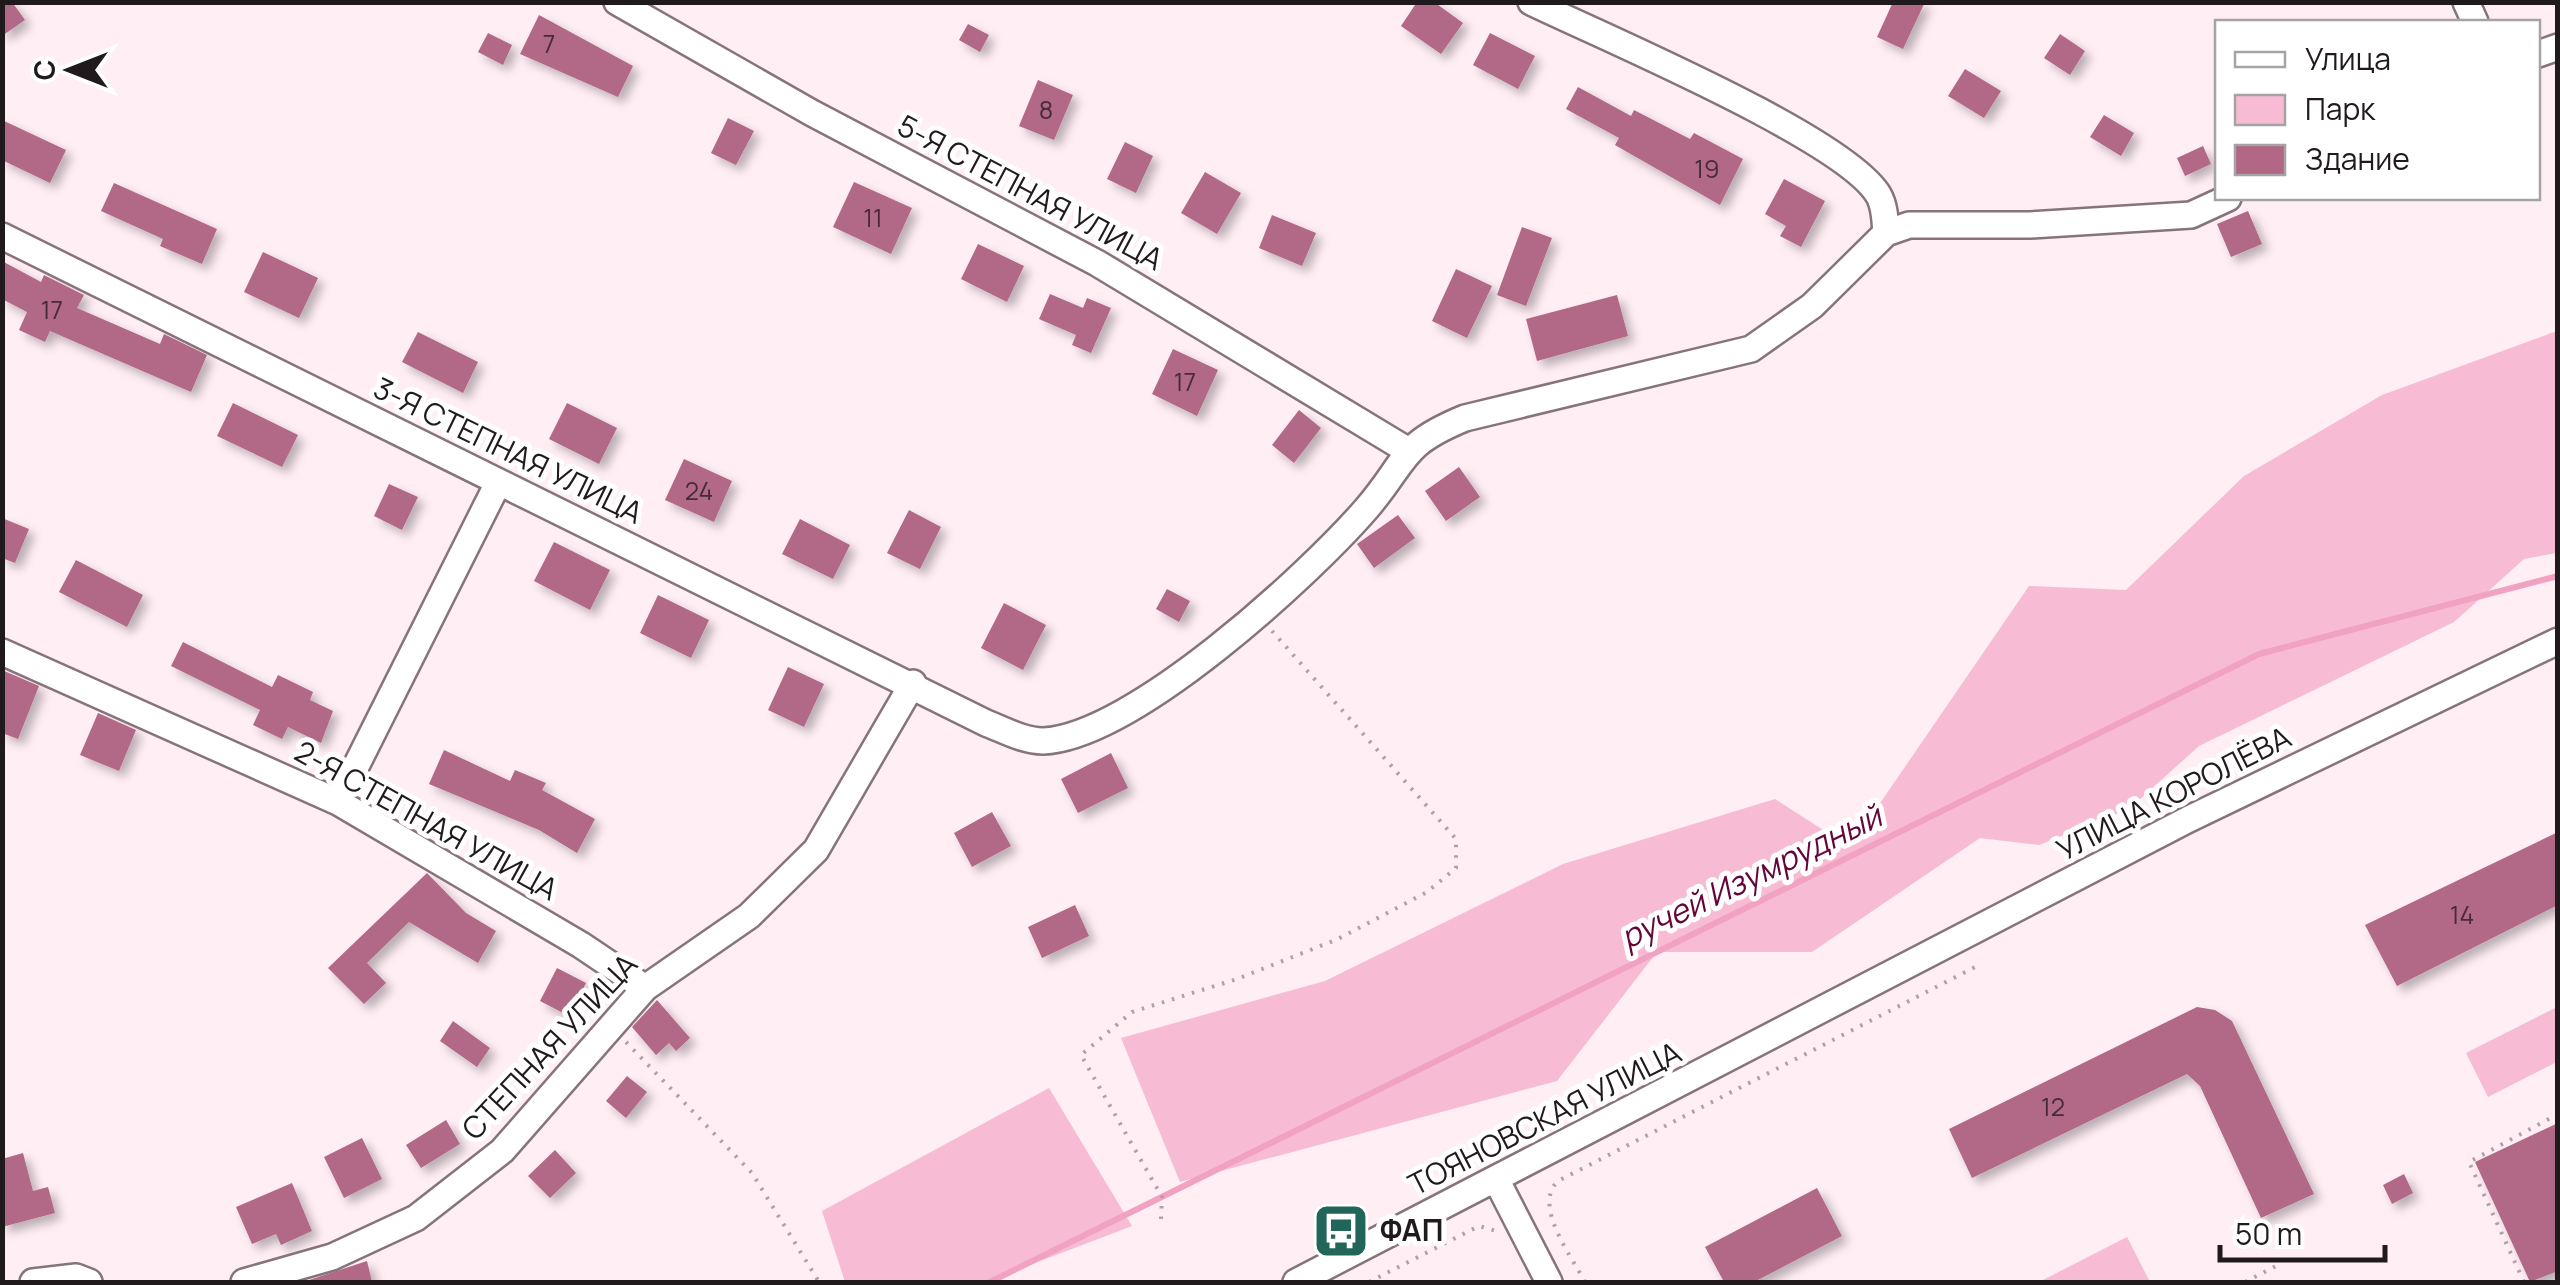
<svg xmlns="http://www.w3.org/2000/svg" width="2560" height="1285" viewBox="0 0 2560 1285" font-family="Manrope,sans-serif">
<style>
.green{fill:#f7bbd3}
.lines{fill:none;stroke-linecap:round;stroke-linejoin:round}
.stream{stroke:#f1a1c1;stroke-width:6}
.building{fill:#b26787;filter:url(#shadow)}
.street-casing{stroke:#86747a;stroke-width:30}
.path{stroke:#afa1a6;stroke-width:4;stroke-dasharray:2.5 8;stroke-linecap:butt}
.street{stroke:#fff;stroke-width:25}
.labels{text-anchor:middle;stroke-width:10;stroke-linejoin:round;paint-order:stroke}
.number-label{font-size:25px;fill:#452d38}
.street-label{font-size:30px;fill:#211a1d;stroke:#fff}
.poi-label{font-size:30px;font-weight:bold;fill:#211a1d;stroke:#fff;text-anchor:start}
.water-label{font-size:32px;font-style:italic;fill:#65043b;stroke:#fff}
</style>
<defs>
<filter id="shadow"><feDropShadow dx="6" dy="6" stdDeviation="5" flood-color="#0004"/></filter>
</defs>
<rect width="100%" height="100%" fill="#ffeef4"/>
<path class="green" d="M 2557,331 L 2557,553 L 2524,559 L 2454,622 L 2199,746 L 2129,809 L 2039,845 L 1980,838 L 1812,952 L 1657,952 L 1557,1081 L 1180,1182 L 1121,1038 L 1325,981 L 1563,864 L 1775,799 L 1850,847 L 2029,586 L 2126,590 L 2244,476 L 2382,395 Z
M 2557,1007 L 2557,1062 L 2488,1097 L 2466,1053 Z
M 1049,1088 L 1132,1226 L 988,1281 L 845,1282 L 822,1211 Z
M 2127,1237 L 2150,1282 L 2039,1282 Z"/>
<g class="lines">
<path class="stream" d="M 990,1282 L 2259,654 L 2558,576"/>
</g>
<path class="building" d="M 2,2 L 12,2 L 25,20 L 2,36 Z
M 1417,2 L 1434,2 L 1463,23 L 1441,54 L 1401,26 Z
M 1893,2 L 1925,2 L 1903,49 L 1877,37 Z
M 539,15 L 633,66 L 618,97 L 520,54 Z
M 968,24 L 989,35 L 980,52 L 959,40 Z
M 488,33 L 512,45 L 503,65 L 478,52 Z
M 1490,33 L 1535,56 L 1518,89 L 1473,65 Z
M 2060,34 L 2085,51 L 2070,75 L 2044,58 Z
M 1965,69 L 2001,91 L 1984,118 L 1948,96 Z
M 1038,80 L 1073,95 L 1054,140 L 1019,126 Z
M 1578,87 L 1631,116 L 1634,110 L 1690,139 L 1694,133 L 1743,159 L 1720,205 L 1615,145 L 1619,138 L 1566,109 Z
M 2104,115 L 2134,133 L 2121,156 L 2090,137 Z
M 728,118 L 754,131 L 736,165 L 711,153 Z
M 2,120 L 66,150 L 50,183 L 2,160 Z
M 1125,142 L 1153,156 L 1136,193 L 1107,179 Z
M 2203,146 L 2211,164 L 2185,176 L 2177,158 Z
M 1205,172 L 1241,193 L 1217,234 L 1181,213 Z
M 1784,179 L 1825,201 L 1801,247 L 1780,236 L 1786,226 L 1765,214 Z
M 854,182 L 912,208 L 891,254 L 833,227 Z
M 114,183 L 217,229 L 202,264 L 160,246 L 163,239 L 101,211 Z
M 2248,211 L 2262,244 L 2231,257 L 2217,224 Z
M 1272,215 L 1316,233 L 1302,266 L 1259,248 Z
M 1522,227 L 1552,238 L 1526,306 L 1497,295 Z
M 978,244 L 1024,266 L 1007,302 L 961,279 Z
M 263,252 L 318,278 L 299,318 L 244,292 Z
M 2,261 L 41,282 L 44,275 L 84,295 L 77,308 L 160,344 L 164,334 L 207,355 L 191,392 L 50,331 L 45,342 L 19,330 L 27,312 L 2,299 Z
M 1456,269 L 1492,286 L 1467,338 L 1432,321 Z
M 1050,294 L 1083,308 L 1087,298 L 1111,308 L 1091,353 L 1072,345 L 1076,335 L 1039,319 Z
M 1617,295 L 1628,336 L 1537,361 L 1526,319 Z
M 418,332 L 478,362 L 463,393 L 402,362 Z
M 1173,349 L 1218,370 L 1197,416 L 1152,394 Z
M 233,403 L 298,435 L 282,467 L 217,436 Z
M 567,403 L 617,428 L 599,464 L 549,439 Z
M 1299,410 L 1321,428 L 1294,463 L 1272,445 Z
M 684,459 L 732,481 L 714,522 L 665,500 Z
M 1459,467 L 1480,497 L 1446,521 L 1425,491 Z
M 389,484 L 418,497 L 402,530 L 374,516 Z
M 909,510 L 941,527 L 920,569 L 887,553 Z
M 1398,515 L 1415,538 L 1374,568 L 1357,544 Z
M 2,518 L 29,529 L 15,563 L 2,558 Z
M 800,519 L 850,545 L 833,579 L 782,554 Z
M 554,542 L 610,570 L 590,610 L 534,581 Z
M 76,560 L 143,595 L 127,627 L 59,592 Z
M 1167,589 L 1190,601 L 1179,622 L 1156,609 Z
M 658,595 L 709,620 L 691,658 L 640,633 Z
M 1004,603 L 1046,625 L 1023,670 L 981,648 Z
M 183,642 L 272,687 L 278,675 L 313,692 L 310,700 L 333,711 L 321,743 L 288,727 L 282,739 L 253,725 L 260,710 L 171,666 Z
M 788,667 L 824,684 L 804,727 L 768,710 Z
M 2,670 L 39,686 L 18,739 L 2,733 Z
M 98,713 L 136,730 L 119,771 L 80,755 Z
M 444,750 L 510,781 L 515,770 L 546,783 L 542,790 L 595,819 L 577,853 L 539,830 L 429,784 Z
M 1111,753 L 1128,788 L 1078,813 L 1061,779 Z
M 992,812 L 1011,846 L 972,867 L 954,833 Z
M 2558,832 L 2558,905 L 2397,986 L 2365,925 Z
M 427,873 L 466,913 L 496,931 L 478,963 L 409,922 L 367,963 L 386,983 L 364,1004 L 328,968 Z
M 1075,905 L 1089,936 L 1042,958 L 1028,927 Z
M 557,968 L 586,983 L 569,1016 L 540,1001 Z
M 657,1000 L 690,1038 L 676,1051 L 669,1043 L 656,1055 L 632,1027 Z
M 2197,1007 L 2215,1010 L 2232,1021 L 2314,1194 L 2261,1218 L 2200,1086 L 2187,1074 L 1972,1178 L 1949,1129 Z
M 453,1021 L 490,1048 L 477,1067 L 440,1041 Z
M 627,1076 L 647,1092 L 626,1118 L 606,1101 Z
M 446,1120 L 460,1144 L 421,1168 L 406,1145 Z
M 2558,1123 L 2558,1271 L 2530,1282 L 2475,1162 Z
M 362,1138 L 382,1179 L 344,1198 L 324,1157 Z
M 555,1150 L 576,1173 L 550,1198 L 528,1176 Z
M 23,1153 L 33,1191 L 48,1187 L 55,1213 L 2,1227 L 2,1159 Z
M 2404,1174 L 2413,1193 L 2392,1204 L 2383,1185 Z
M 292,1183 L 312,1231 L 281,1245 L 276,1234 L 252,1244 L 236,1207 Z
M 1817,1188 L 1842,1236 L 1754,1282 L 1724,1282 L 1705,1247 Z
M 367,1261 L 372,1282 L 307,1282 L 306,1281 Z"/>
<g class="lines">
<g class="street-casing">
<path id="street" d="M 617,2 L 812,113 L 1097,263 L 1407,450
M 1531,2 C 1601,36 1847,139 1879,196 C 1885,207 1885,221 1886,233
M 2466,2 L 2475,22
M 2538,54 L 2558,47
M 2,236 L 986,723 C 1004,730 1024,741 1043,741 C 1133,737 1309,575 1367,508 C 1408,460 1399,445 1465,418 L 1751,349 L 1812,306 L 1886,233 L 1909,225 L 2030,225 L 2191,215 L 2228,198
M 2,652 L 338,802 L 581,945 L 645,988
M 338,802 L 498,483
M 1497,1181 L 1549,1282
M 33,1282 L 76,1277 L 89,1282
M 244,1282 L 332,1257 L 416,1218 L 502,1151 L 645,988 L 749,916 L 816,850 L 913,683
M 1296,1282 L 2189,819 L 2558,641"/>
</g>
<path class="path" d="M 626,1042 L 752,1173 L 819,1282
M 1161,1219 L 1162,1197 L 1081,1055 L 1132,1012 L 1237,979 L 1338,939 L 1427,892 L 1456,868 L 1456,839 L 1272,631
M 1369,1282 L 1479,1226 L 1496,1231
M 1585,1282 C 1572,1257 1532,1205 1558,1181 L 1981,964
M 2245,1282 L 2280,1264
M 2524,1282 L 2469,1162 L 2558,1114"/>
<use href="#street" class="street"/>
</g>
<defs>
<g id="bus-square" transform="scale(2.875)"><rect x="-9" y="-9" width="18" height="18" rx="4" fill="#216658" stroke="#fff"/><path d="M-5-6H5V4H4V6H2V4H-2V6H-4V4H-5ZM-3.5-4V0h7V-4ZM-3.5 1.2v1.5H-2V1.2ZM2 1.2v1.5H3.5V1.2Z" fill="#fff"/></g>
</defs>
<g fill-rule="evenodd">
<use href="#bus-square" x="1341" y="1231"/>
</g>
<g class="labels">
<g class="number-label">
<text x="549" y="53">7</text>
<text x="1046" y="119">8</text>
<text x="1707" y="178">19</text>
<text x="873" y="227">11</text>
<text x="52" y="319">17</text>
<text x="1185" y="391">17</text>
<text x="699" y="500">24</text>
<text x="2462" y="924">14</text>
<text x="2053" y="1116">12</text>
</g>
<g class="street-label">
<text transform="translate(1030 193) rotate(28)" y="10">5-Я СТЕПНАЯ УЛИЦА</text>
<text transform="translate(508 451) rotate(26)" y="10">3-Я СТЕПНАЯ УЛИЦА</text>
<text transform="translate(2174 794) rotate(-27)" y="10">УЛИЦА КОРОЛЁВА</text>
<text transform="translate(426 821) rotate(29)" y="10">2-Я СТЕПНАЯ УЛИЦА</text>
<text transform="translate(550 1047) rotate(-47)" y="10">СТЕПНАЯ УЛИЦА</text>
<text transform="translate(1545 1119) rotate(-27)" y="10">ТОЯНОВСКАЯ УЛИЦА</text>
</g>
<g class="poi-label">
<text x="1380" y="1241">ФАП</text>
</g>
<g class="water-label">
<text transform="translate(1751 877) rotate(-26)" y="11">ручей Изумрудный</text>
</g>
</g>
<rect width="2560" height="1285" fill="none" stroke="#211a1d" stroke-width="10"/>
<rect x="2215" y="20" width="325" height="180" fill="#ffffff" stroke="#a6a3a5" stroke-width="2.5"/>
<rect x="2235" y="52" width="50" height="15" fill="#ffffff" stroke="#a6a3a5" stroke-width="2.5"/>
<text x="2305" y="70" font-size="30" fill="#211a1d">Улица</text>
<rect x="2235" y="95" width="50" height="30" fill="#f7bbd3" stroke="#a6a3a5" stroke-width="2.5"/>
<text x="2305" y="120" font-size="30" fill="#211a1d">Парк</text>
<rect x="2235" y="145" width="50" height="30" fill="#b26787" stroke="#a6a3a5" stroke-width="2.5"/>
<text x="2305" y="170" font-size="30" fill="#211a1d">Здание</text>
<g transform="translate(70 70) rotate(270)" stroke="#ffffff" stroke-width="8" paint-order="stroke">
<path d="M0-8L18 38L0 25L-18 38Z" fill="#211a1d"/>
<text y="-15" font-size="28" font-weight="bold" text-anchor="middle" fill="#211a1d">С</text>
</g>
<path d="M2220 1245v15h165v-15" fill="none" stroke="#211a1d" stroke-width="5"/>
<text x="2235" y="1245" font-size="30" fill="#211a1d" stroke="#ffffff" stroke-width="8" paint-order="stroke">50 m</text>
</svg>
